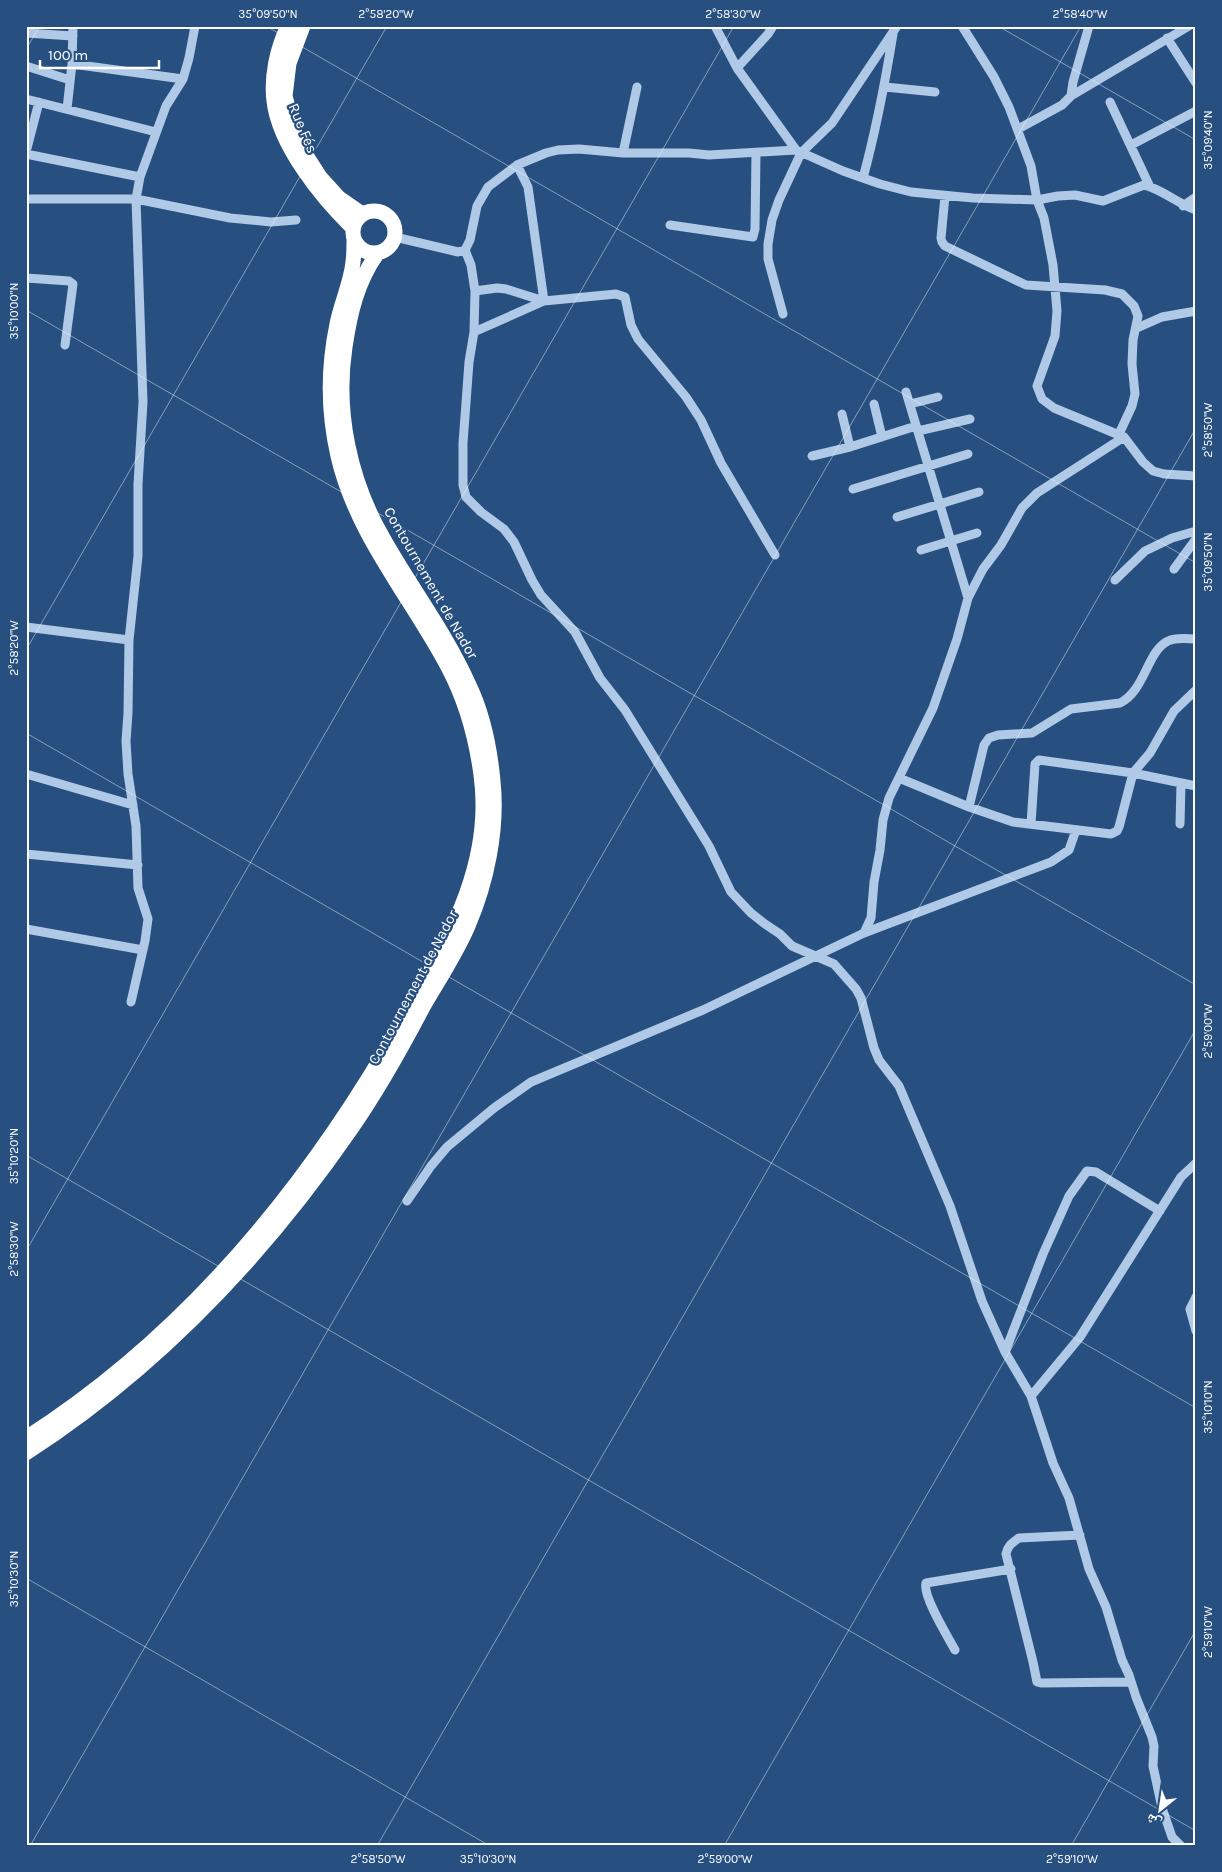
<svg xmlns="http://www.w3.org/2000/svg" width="1222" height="1872" viewBox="0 0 1222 1872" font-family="Karla,'Noto Naskh Arabic',sans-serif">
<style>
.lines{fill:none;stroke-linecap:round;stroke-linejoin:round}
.minor{stroke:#afc9e6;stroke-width:9}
.highway{stroke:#fff;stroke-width:15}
.ticks{fill:none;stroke:#fff;stroke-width:1;stroke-opacity:0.45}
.labels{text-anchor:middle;stroke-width:4.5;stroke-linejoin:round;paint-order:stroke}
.street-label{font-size:15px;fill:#fff;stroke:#275081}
.neatline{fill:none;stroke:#fff;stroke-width:2}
.ticks-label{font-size:12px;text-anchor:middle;fill:#fff}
</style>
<rect width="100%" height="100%" fill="#275081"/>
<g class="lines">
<path class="minor" d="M 715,26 L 737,68 L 796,150 L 843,171 L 880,184 L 911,192 L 973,198 L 1037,200 L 1058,196 L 1075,195 L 1103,201 L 1144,185 C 1162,189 1178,204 1196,210
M 962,26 L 994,77 L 1009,107 L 1031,166 L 1037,200 L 1044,218 L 1053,265 L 1057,311 L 1055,336 L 1037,386 L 1042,399 L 1054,408 L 1124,437 L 1143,462 L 1153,471 L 1164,474 L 1196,476
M 26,33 L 73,36
M 1167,38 L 1196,83
M 72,64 L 73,26
M 26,66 L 70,80
M 737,68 L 768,34 L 773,26
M 885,87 L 935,92
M 1071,96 L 1189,26
M 26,99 L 156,132
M 1110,102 L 1150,187
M 67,109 L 72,64 L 183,79
M 1018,129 L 1062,105 L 1071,96 L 1073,82 L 1089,26
M 1131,145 L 1196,111
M 26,152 L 39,102
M 623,153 L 637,87
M 26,154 L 140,177
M 863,178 C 876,130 885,83 893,34
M 945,196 L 941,238 L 942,242 L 945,246 L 1026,285 L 1105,290 L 1122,294 L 1134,306 L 1138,316 L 1133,340 L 1132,364 L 1135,394 L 1132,406 L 1119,434
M 26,199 L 136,199 L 230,218 L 271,222 L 296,220
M 1183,206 L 1196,197
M 670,225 L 753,237 L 755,229 L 756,153
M 395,237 L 458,252 L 465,250 L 470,240 L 477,206 L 488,187 L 517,165 L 546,153 L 558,150 L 579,149 L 623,153 L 689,153 L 709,155 L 796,150
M 465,250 L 471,265 L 475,291 L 474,332 L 469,362 L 463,443 L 463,485 L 466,497 L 481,512 L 504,529 L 514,542 L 532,580 L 541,595 L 575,632 L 600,678 L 625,710 L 709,846 L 731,892 L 751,913 L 765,924 L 780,934 L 792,946 L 834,964 L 856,989 L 861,998 L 874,1048 L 879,1060 L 899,1086 L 950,1206 L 982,1301 L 1005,1352 L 1031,1396 L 1053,1463 L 1069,1498 L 1089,1569 L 1106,1607 L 1122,1660 L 1129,1675 L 1136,1697 L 1152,1737 L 1154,1746 L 1153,1766 L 1162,1808 L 1172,1837 L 1181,1846
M 26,278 L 69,281 L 73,284 L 65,345
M 475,291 L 497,288 L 506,289 L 544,301 L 616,294 L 625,297 L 631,325 L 638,339 L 686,397 L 701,420 L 721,463 L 775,555
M 783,314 L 768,259 L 768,244 L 772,220 L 779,200 L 801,153 L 832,123 L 897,26
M 1137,328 L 1162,317 L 1196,311
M 474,332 L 544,301 L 528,187 L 517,165
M 906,392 L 968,598
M 874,404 L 882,437
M 910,404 L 938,397
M 842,414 L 850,447
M 918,431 L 970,419
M 812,456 L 850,447 L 916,426
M 853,489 L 968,454
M 897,517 L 979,492
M 921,550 L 977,533
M 1174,569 L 1196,539
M 1115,580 L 1145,551 L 1172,538 L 1196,531
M 26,627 L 129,640
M 26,774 L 133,805
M 899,778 L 969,807 L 1013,822 L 1111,834 L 1117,831 L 1119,827 L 1133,773 L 1150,753 L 1174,711 L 1196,690
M 969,807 L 984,745 L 989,738 L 998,735 L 1032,733 L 1071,709 L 1120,703 C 1145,691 1147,651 1168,641 C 1177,637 1187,639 1196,639
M 1031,824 L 1035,764 L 1039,760 L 1133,773 L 1196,786
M 1180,824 L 1181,784
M 26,854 L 138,865
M 26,929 L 143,950
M 864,933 L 1051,862 L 1069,850 L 1076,830
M 131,1002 L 145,941 L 148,919 L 138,888 L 136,826 L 128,774 L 126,741 L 128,713 L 129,640 L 138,556 L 138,484 L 143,402 L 136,199 L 140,177 L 166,106 L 183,79 L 189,58 L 195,26
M 407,1201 L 431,1166 L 447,1147 L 494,1108 L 531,1082 L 703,1010 L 864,933 L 871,918 L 874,882 L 880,850 L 883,820 L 889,798 L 933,708 L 957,639 L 968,598 L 983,569 L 1001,545 L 1022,508 L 1037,493 L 1124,437
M 1196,1297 L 1190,1309 L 1196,1331
M 1005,1352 L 1043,1254 L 1069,1196 L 1087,1171 L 1096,1172 L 1160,1211
M 1031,1396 L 1080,1337 L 1181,1177 L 1196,1163
M 1080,1535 L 1019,1538 C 1012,1543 1008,1545 1006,1554 L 1033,1662 L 1037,1682 L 1041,1683 L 1131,1682
M 955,1650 C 948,1637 922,1595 926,1583 L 1011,1569"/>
<path class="highway" d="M 288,26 C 277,48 271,77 274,101 C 279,145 322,198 352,227
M 303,26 L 289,63 L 285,96 L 297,141 L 320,177 L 339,198 L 362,214
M353 232a21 21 0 1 1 42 0a21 21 0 1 1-42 0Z
M 26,1438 C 192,1332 317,1176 411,1006 C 452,933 493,861 481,775 C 476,737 466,701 448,667 C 411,597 356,535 338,456 C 328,413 328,367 337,324 C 341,303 351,283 353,262 C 354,255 354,248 354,241
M 26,1453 C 156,1369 264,1255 351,1129 C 378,1090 401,1049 423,1007 C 438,981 456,954 468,926 C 487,882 498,829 493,781 C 490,749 483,714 469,685 C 446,633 411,588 383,538 C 350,481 335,412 345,347 C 350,314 357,282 377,254"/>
</g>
<path class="ticks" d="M 266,26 L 1196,563M 998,26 L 1196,140M 26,49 L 40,26M 26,310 L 1196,985M 26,650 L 387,26M 26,733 L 1196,1408M 26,1155 L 1196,1831M 26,1251 L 734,26M 26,1578 L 490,1846M 30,1846 L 1081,26M 377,1846 L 1196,428M 724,1846 L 1196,1029M 1071,1846 L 1196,1630"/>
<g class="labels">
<g class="street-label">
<text transform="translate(303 128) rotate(67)" y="5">Rue Fés</text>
<text transform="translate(431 583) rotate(60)" y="5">Contournement de Nador</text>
<text transform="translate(413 987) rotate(-62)" y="5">Contournement de Nador</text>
</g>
</g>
<rect width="1222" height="1872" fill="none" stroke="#275081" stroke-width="55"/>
<g transform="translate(1160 1810) rotate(210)" stroke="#275081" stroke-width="4" paint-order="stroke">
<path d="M0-4L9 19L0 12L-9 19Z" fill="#ffffff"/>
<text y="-8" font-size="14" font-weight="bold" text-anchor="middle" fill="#ffffff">ش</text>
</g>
<path d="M40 60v8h119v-8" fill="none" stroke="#ffffff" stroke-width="2.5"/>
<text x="48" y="60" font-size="15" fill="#ffffff" stroke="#275081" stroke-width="4" paint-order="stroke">100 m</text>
<rect x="28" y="28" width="1166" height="1816" class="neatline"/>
<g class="ticks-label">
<text x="268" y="18">35°09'50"N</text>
<text x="386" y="18">2°58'20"W</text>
<text x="733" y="18">2°58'30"W</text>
<text x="1080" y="18">2°58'40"W</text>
<text transform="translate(1208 140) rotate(-90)" y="4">35°09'40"N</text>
<text transform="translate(14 311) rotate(-90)" y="4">35°10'00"N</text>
<text transform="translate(1208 430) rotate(-90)" y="4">2°58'50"W</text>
<text transform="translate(1208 562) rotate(-90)" y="4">35°09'50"N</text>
<text transform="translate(14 648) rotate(-90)" y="4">2°58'20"W</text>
<text transform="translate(1208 1031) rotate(-90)" y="4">2°59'00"W</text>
<text transform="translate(14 1156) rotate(-90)" y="4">35°10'20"N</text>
<text transform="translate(14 1249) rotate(-90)" y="4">2°58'30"W</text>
<text transform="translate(1208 1407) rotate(-90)" y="4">35°10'10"N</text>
<text transform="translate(14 1579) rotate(-90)" y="4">35°10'30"N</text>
<text transform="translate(1208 1632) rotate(-90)" y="4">2°59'10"W</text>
<text x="378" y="1863">2°58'50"W</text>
<text x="488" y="1863">35°10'30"N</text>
<text x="725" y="1863">2°59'00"W</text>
<text x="1072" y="1863">2°59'10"W</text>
</g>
</svg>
